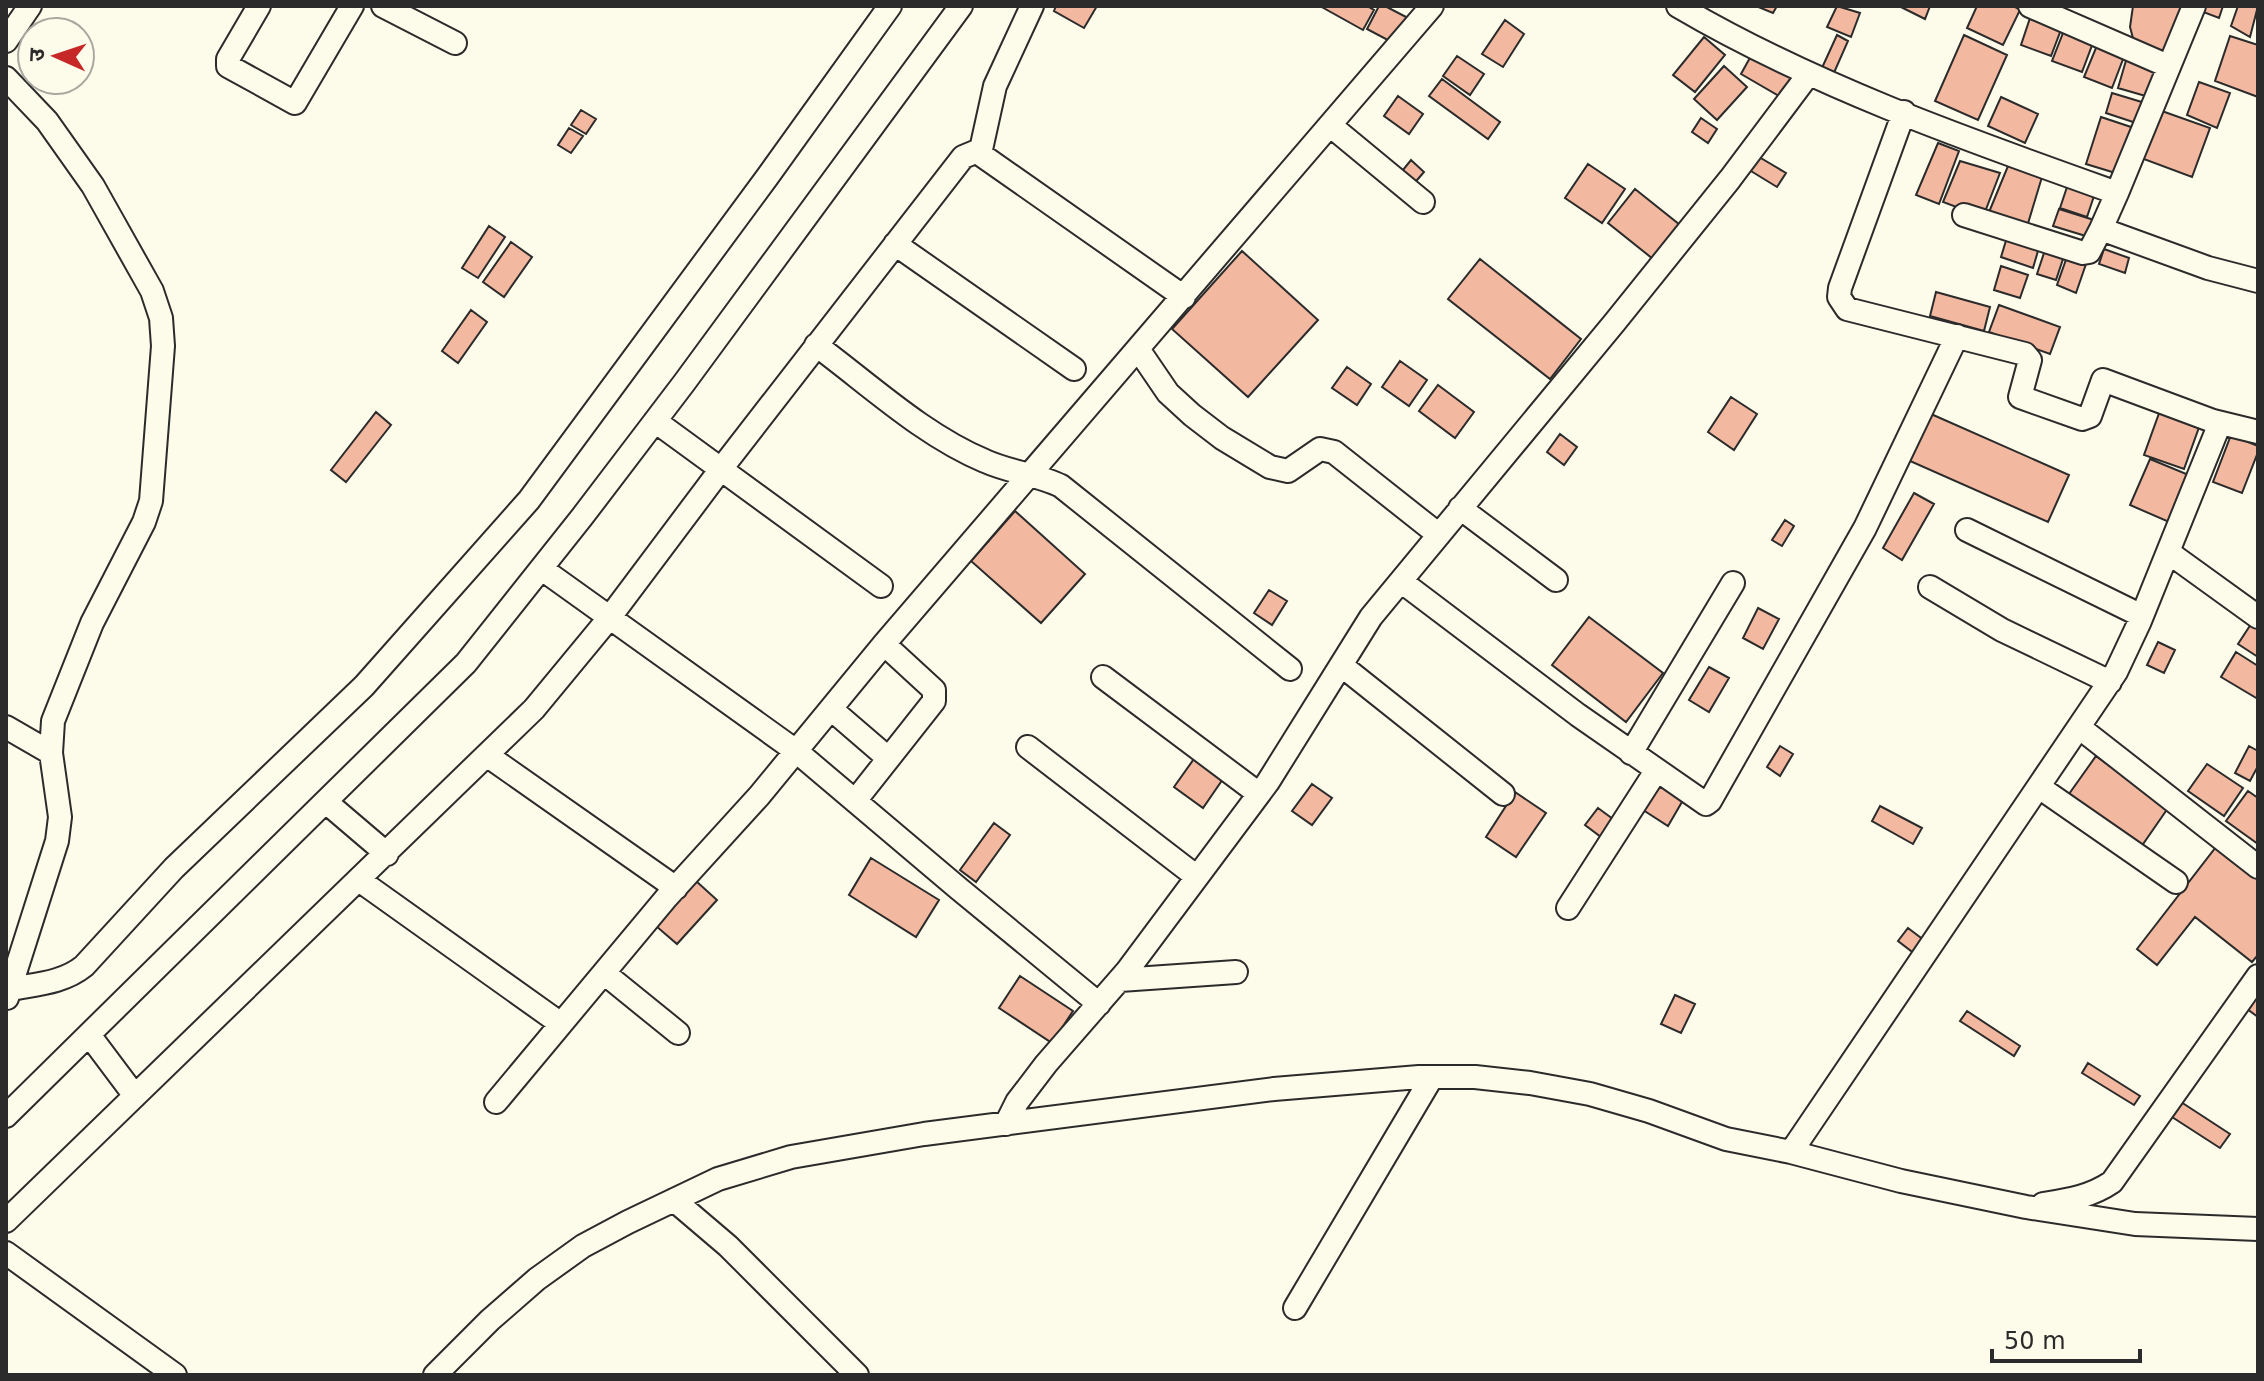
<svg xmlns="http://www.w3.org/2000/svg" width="2264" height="1381" viewBox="0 0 2264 1381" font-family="'DejaVu Sans','Noto Sans Devanagari',sans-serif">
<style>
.building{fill:#f2b8a0;stroke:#2b2b2b;stroke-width:2}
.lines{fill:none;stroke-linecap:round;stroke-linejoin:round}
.minor-casing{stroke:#2b2b2b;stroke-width:26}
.minor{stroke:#fdfbea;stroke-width:22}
</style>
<rect width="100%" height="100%" fill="#fdfbea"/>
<path class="building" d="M 1056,6 L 1097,6 L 1084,28 L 1054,11 Z
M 1320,6 L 1367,6 L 1374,10 L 1363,30 Z
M 1379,6 L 1385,6 L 1410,19 L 1397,45 L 1367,29 Z
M 1756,6 L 1777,6 L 1773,13 Z
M 1837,6 L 1860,13 L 1851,37 L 1827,27 Z
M 1899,6 L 1930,6 L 1925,19 Z
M 1977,6 L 2013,6 L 2020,10 L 2003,45 L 1967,28 Z
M 2133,6 L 2187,6 L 2166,56 L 2134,42 L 2130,27 Z
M 2200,6 L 2223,6 L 2219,18 L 2198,10 Z
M 2238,6 L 2258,6 L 2250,37 L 2231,26 Z
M 2031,15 L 2062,27 L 2051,56 L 2021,45 Z
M 1505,20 L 1524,34 L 1503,67 L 1482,54 Z
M 2065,28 L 2094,40 L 2082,72 L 2052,61 Z
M 1837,35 L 1848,41 L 1833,75 L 1821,70 Z
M 1964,35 L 2007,55 L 1978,120 L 1935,101 Z
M 2230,36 L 2258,45 L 2258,97 L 2215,81 Z
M 1704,37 L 1725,55 L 1695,92 L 1673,75 Z
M 2098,43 L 2125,54 L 2112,88 L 2084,77 Z
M 1752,54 L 1796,79 L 1784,99 L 1741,74 Z
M 1457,56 L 1484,74 L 1470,95 L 1443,76 Z
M 2127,57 L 2159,67 L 2149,97 L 2118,88 Z
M 1724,66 L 1747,87 L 1717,120 L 1694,99 Z
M 1442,79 L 1500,122 L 1488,139 L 1429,96 Z
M 2199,82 L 2230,93 L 2217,128 L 2187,115 Z
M 2112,93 L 2145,103 L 2139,124 L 2106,113 Z
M 1398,96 L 1423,114 L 1409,134 L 1384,116 Z
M 2001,97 L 2038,114 L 2025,143 L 1988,126 Z
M 581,110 L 596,119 L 586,134 L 571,125 Z
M 2159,110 L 2210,128 L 2192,177 L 2141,158 Z
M 2101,117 L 2137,129 L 2122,175 L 2086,164 Z
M 1701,118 L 1717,129 L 1708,143 L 1692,132 Z
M 569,128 L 583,136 L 571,153 L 558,145 Z
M 1938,143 L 1959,151 L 1939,204 L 1916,195 Z
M 1754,154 L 1786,173 L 1777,187 L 1746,168 Z
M 1411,160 L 1424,172 L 1411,187 L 1398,176 Z
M 1960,161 L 2000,173 L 1983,217 L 1943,202 Z
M 1588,164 L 1625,189 L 1602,223 L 1565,198 Z
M 2008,166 L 2042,177 L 2026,230 L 1987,217 Z
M 2069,181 L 2096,190 L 2087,217 L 2060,208 Z
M 1635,189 L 1680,225 L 1653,259 L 1608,223 Z
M 2059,209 L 2094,220 L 2089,237 L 2053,226 Z
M 489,226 L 505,237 L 478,278 L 462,268 Z
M 2008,234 L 2040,244 L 2033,268 L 2001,257 Z
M 511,242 L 532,257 L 504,297 L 483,282 Z
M 2046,247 L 2065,253 L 2056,280 L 2037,274 Z
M 2104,249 L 2129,258 L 2125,273 L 2099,264 Z
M 1242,251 L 1318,320 L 1248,397 L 1172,329 Z
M 2068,254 L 2086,264 L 2076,293 L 2057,285 Z
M 1480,259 L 1581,339 L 1550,379 L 1448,299 Z
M 2001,266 L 2028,275 L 2020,298 L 1994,290 Z
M 1936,292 L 1990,307 L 1984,331 L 1930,316 Z
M 1999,305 L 2060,327 L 2050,354 L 1989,332 Z
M 471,310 L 487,322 L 458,363 L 442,351 Z
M 1400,361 L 1427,380 L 1409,406 L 1382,387 Z
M 1347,367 L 1371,384 L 1357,405 L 1332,388 Z
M 1438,385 L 1474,412 L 1455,438 L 1419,411 Z
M 1731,397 L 1757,414 L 1734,450 L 1708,432 Z
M 2162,405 L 2202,419 L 2184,469 L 2144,455 Z
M 376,412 L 391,425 L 346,482 L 331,470 Z
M 1931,414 L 2069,475 L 2048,522 L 1910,461 Z
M 1560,434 L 1577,447 L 1564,465 L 1547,452 Z
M 2231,435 L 2258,446 L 2258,452 L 2242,493 L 2213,482 Z
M 2150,459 L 2196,478 L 2176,525 L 2130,505 Z
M 1914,493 L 1934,504 L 1902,560 L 1883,548 Z
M 1015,511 L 1085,574 L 1041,623 L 971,561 Z
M 1785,520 L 1794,526 L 1782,546 L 1772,540 Z
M 1269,590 L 1287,601 L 1272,625 L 1254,613 Z
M 1758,608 L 1779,619 L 1763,649 L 1743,638 Z
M 1589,617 L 1663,673 L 1626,722 L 1552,665 Z
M 2253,621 L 2258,624 L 2258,657 L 2238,644 Z
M 2158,642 L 2175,650 L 2164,673 L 2147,665 Z
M 2236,652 L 2258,666 L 2258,699 L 2221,677 Z
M 1709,667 L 1729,678 L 1709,712 L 1689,700 Z
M 1780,746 L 1793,754 L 1780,776 L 1767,767 Z
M 2249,746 L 2258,751 L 2258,766 L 2250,781 L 2235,773 Z
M 1196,756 L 1225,776 L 1203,808 L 1174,787 Z
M 2096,756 L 2168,808 L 2141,847 L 2069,794 Z
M 2207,764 L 2243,788 L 2224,816 L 2188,791 Z
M 1658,778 L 1686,795 L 1668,826 L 1640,808 Z
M 1312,784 L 1332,798 L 1312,825 L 1292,811 Z
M 2248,791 L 2258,798 L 2258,844 L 2226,821 Z
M 1515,792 L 1546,813 L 1516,857 L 1486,837 Z
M 1880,806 L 1922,828 L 1913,844 L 1872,821 Z
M 1598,808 L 1617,822 L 1605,840 L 1585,825 Z
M 994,823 L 1010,835 L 976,882 L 960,870 Z
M 2216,847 L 2258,880 L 2258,955 L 2252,962 L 2195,917 L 2157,965 L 2137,949 Z
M 871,858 L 939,900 L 916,937 L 849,895 Z
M 696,881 L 717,900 L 677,944 L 656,926 Z
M 1908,928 L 1925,941 L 1915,954 L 1898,941 Z
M 1020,976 L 1073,1011 L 1052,1043 L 999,1008 Z
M 2258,985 L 2258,1017 L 2243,1006 Z
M 1675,995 L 1695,1004 L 1681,1033 L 1661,1024 Z
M 1967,1011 L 2020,1046 L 2014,1056 L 1960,1021 Z
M 2088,1063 L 2140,1096 L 2134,1105 L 2082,1073 Z
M 2181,1102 L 2230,1134 L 2220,1148 L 2172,1117 Z"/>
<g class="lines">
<g class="minor-casing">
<path id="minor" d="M 259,6 L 228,59 L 228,66 L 295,103 L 352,6
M 383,6 L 455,43
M 1678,6 C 1814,86 1968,140 2117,193 L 2101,229 L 2208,268 L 2258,281
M 2030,6 L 2168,66
M 6,41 L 30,6
M 6,78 L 47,121 L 93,186 L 152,291 L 161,318 L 163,346 L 151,501 L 144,522 L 92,623 L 53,721 L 51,753 L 60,817 L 57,841 L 7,998
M 1904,112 L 1840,288 L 1839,297 L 1847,309 L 2025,354 L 2030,360 L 2020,397 L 2082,419 L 2090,416 L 2103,380 L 2213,421 L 2258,432
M 1331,126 L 1423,202
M 980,154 L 995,86 L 1032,6
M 2117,193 L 2194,6
M 1964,215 L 2083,253 L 2089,252 L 2101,229
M 895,244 L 1074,369
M 816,345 C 870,385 923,435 985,461 C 1009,472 1039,475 1061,486 L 1290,669
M 1138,349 L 1168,393 L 1192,415 L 1222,438 L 1270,467 L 1288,471 L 1320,449 L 1334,452 L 1439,535
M 655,421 L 881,586
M 1460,508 L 1556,580
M 1967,530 L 2142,616
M 2168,552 L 2258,617
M 542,569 L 796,751 L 958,888 L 1099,1004
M 1402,582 L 1578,715 L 1706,804 L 1710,801 L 1865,528 L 1957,336
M 1930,587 L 2002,630 L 2110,682
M 1341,665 L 1503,794
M 1103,677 L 1259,794
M 831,709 L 888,758
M 6,727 L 51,753
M 2080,728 L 2258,867
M 1028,747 L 1197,877
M 1631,753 L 1733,583
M 488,756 L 676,888
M 2039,787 L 2176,882
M 855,801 L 934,701 L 934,690 L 884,644
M 326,802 L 387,854
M 359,880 L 561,1024
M 1568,908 L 1656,771
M 604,973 L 678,1033
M 1120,980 L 1236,972
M 11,989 C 37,984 63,983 84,966 L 174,868 L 364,686 L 529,500 L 768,176 L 890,6
M 90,1036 L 135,1096
M 496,1102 L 667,897 L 759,796 L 884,644 L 1432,6
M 6,1116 L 466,663 L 582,517 L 684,383 L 961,6
M 1006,1124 L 1017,1102 L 1046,1064 L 1127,971 L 1268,782 L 1371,617 L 1615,322 L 1730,179 L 1808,75
M 1791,1152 L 2116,672 L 2140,621 L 2220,423
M 674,1200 L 728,1246 L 857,1375
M 2043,1204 C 2068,1200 2090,1197 2112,1182 L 2258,976
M 6,1221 L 534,709 L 610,617 L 721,469 L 963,157 L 975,152 L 980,154 L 1184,297
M 6,1253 L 175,1375
M 1295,1308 L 1432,1077
M 435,1375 L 490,1320 L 537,1279 L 583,1246 L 628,1222 L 718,1179 L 791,1157 L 924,1134 L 1274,1089 L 1419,1077 L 1475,1077 L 1530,1083 L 1590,1094 L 1649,1111 L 1726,1139 L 1791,1152 L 1901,1181 L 2026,1207 L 2135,1224 L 2258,1229"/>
</g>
<use href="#minor" class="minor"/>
</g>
<rect width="2264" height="1381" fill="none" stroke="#2b2b2b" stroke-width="16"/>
<g transform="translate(56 56) rotate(273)"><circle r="38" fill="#fdfbea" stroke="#a9a89e" stroke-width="2"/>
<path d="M0-6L14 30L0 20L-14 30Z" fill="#c62828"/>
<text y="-12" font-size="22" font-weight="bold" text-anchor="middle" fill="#2b2b2b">उ</text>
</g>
<path d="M1992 1349v12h148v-12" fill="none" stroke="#2b2b2b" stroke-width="4"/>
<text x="2004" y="1349" font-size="24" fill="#2b2b2b" stroke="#fdfbea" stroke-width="6" paint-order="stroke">50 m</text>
</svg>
